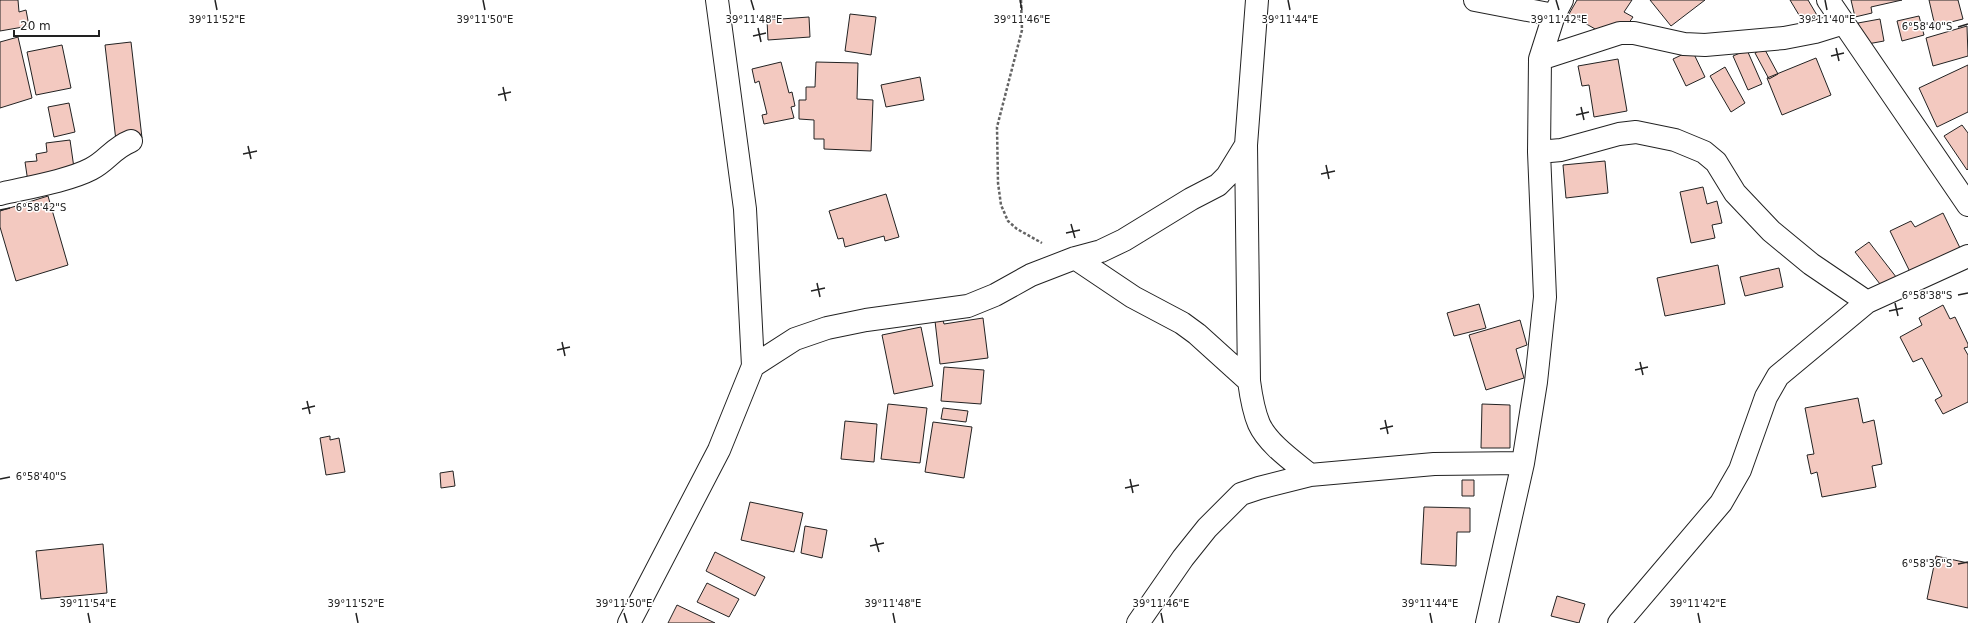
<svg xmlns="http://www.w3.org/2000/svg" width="1968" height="623" viewBox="0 0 1968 623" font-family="'DejaVu Sans',sans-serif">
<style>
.building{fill:#f3c9c0;stroke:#222}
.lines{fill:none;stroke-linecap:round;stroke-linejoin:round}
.minor-casing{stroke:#222;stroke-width:24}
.path{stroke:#646464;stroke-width:2.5;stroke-dasharray:3 2;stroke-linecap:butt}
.minor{stroke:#fff;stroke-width:22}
.ticks{fill:none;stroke:#222;stroke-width:1.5}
.ticks-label{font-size:10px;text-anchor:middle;fill:#222;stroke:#fff;stroke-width:3;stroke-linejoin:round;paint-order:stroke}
</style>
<rect width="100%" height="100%" fill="#fff"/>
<path class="building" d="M 0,0 L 18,0 L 19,12 L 26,10 L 29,26 L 0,31 Z
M 1577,0 L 1632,0 L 1624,12 L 1633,17 L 1616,41 L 1569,14 Z
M 1650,0 L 1705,0 L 1671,26 Z
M 1790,0 L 1808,0 L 1821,22 L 1808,30 Z
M 1851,0 L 1902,0 L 1871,7 L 1872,13 L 1855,17 Z
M 1929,0 L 1958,0 L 1963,19 L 1935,26 Z
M 850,14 L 876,17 L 871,55 L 845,51 Z
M 1919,16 L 1924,35 L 1902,41 L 1897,21 Z
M 809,17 L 810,37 L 768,40 L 767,20 Z
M 1880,19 L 1884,41 L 1862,45 L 1858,23 Z
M 1967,26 L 1968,56 L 1933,66 L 1926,38 Z
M 18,37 L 32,98 L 0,108 L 0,42 Z
M 131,42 L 142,138 L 116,141 L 105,45 Z
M 62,45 L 71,88 L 36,95 L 27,52 Z
M 1764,48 L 1778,74 L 1769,79 L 1755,53 Z
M 1692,50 L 1705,77 L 1686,86 L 1673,59 Z
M 1747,50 L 1762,84 L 1748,90 L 1733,56 Z
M 1816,58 L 1831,95 L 1782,115 L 1767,78 Z
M 1618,59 L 1627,111 L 1594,117 L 1589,85 L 1582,86 L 1578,66 Z
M 781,62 L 789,93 L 792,92 L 795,106 L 791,107 L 794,118 L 764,124 L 762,115 L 767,114 L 759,81 L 755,83 L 752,69 Z
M 816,62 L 858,63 L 857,99 L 873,100 L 871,151 L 824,149 L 824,139 L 814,139 L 814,120 L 799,119 L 799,100 L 806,100 L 806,87 L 815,87 Z
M 1968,65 L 1968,112 L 1937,127 L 1919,88 Z
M 1725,67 L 1745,103 L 1731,112 L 1710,76 Z
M 920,77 L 924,100 L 886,107 L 881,85 Z
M 69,103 L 75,132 L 54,137 L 48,107 Z
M 1962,125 L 1968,133 L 1968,169 L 1967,170 L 1944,136 Z
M 70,140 L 75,175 L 28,182 L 25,162 L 37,161 L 36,154 L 47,152 L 46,143 Z
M 1605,161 L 1608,193 L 1566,198 L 1563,165 Z
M 1703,187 L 1707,204 L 1717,201 L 1722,223 L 1712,225 L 1715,238 L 1691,243 L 1680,192 Z
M 886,194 L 899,237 L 885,241 L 884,236 L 845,247 L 843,238 L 838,239 L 829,211 Z
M 48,196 L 68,265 L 16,281 L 0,227 L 0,211 Z
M 1943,213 L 1962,252 L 1912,276 L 1890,231 L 1911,221 L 1915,227 Z
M 1869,242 L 1900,282 L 1887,293 L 1855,252 Z
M 1718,265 L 1725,304 L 1665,316 L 1657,278 Z
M 1779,268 L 1783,287 L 1745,296 L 1740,277 Z
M 1479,304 L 1486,328 L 1454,336 L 1447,313 Z
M 1943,305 L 1950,319 L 1955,317 L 1968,344 L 1968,347 L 1964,348 L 1968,355 L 1968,402 L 1943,414 L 1935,400 L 1942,396 L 1922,358 L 1913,362 L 1900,337 L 1922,325 L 1919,318 Z
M 983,318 L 988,358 L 940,364 L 935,321 L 943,320 L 944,324 Z
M 1520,320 L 1527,345 L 1516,349 L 1524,378 L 1486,390 L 1469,335 Z
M 921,327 L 933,386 L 894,394 L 882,335 Z
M 944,367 L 984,370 L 981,404 L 941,401 Z
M 1858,398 L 1863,423 L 1874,420 L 1882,464 L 1872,466 L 1876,487 L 1822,497 L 1817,472 L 1811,474 L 1807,455 L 1814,454 L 1805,408 Z
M 888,404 L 927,408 L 920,463 L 881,459 Z
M 1482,404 L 1510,405 L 1510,448 L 1481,448 Z
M 943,408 L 968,411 L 966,422 L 941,419 Z
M 845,421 L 877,424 L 874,462 L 841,459 Z
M 933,422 L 972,427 L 964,478 L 925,472 Z
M 330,436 L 330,440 L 339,438 L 345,472 L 326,475 L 320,438 Z
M 453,471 L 455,486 L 441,488 L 440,473 Z
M 1462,480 L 1474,480 L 1474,496 L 1462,496 Z
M 750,502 L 803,513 L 794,552 L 741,540 Z
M 1424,507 L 1470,508 L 1470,532 L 1457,532 L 1456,566 L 1421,564 Z
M 805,526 L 827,530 L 822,558 L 801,553 Z
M 103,544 L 107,593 L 41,599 L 36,551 Z
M 715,552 L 765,577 L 755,596 L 706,571 Z
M 1936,556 L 1968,563 L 1968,608 L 1927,599 Z
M 707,583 L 739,599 L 729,617 L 697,602 Z
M 1557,596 L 1585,604 L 1579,623 L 1551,616 Z
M 677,605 L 715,623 L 668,623 Z"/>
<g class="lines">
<g class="minor-casing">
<path id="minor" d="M 1475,0 L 1554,15
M 1828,0 L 1968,205
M 1540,59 L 1620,33 L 1634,33 L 1684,44 L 1705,45 L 1784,38 L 1815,32 L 1844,23
M 1246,145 L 1249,381 C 1251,396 1253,410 1259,424 C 1268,444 1293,461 1310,475
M 1539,152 L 1561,150 L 1619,134 L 1636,132 L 1675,140 L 1704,152 L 1716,162 L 1735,193 L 1771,231 L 1811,264 L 1867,302
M 0,194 C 25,188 68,181 91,169 C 107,161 113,148 131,141
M 1075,258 L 1133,297 L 1182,323 L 1197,334 L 1249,381
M 753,366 L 795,339 L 827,328 L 866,320 L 968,306 L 995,295 L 1031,275 L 1075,258 L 1101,251 L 1124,240 L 1191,199 L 1218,185 L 1227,176 L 1246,145 L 1257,0
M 629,623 L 719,450 L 753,366 L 745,209 L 717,0
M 1138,623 L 1183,558 L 1207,528 L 1241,494 L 1259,488 L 1310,475 L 1434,464 L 1523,463
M 1487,623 L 1523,463 L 1536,382 L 1545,297 L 1539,152 L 1540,59 L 1554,15 L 1562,0
M 1619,623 L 1721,503 L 1740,470 L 1766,397 L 1778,376 L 1867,302 L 1968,256"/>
</g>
<path class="path" d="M 1021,0 L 1022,30 L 997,127 L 998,183 L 1001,205 L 1008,221 L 1017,229 L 1042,243"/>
<use href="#minor" class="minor"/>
</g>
<path class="ticks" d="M 215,0 L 217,10M 483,0 L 485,10M 751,0 L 754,10M 1020,0 L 1022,10M 1288,0 L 1290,10M 1556,0 L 1559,10M 1825,0 L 1827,10M 1958,27 L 1968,24M 758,28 L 761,42M 753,36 L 766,33M 1836,48 L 1839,61M 1831,56 L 1844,53M 503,87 L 506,101M 498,95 L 511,92M 1581,107 L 1584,120M 1576,115 L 1589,112M 248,146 L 251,159M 243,154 L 257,151M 1326,165 L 1329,179M 1321,174 L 1335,171M 0,210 L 10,208M 1071,224 L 1075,238M 1066,233 L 1080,230M 817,283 L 820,297M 811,291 L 825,288M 1958,295 L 1968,293M 1895,303 L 1898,316M 1889,311 L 1903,308M 562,342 L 565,356M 557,350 L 570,347M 1640,362 L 1643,375M 1635,370 L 1648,367M 307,401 L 310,414M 302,409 L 315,406M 1385,420 L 1388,434M 1380,429 L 1393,426M 0,479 L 10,477M 1130,479 L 1133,493M 1125,488 L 1139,485M 875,538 L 879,552M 870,546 L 884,543M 1958,564 L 1968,562M 88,613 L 90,623M 356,613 L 358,623M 624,613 L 627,623M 893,613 L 895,623M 1161,613 L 1163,623M 1430,613 L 1432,623M 1698,613 L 1700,623"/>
<g class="ticks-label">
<text x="217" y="23">39°11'52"E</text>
<text x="485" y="23">39°11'50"E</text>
<text x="754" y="23">39°11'48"E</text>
<text x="1022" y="23">39°11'46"E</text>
<text x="1290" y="23">39°11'44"E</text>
<text x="1559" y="23">39°11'42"E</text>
<text x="1827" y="23">39°11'40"E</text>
<text x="1927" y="30">6°58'40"S</text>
<text x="41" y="211">6°58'42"S</text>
<text x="1927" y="299">6°58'38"S</text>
<text x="41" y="480">6°58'40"S</text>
<text x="1927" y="567">6°58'36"S</text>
<text x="88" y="607">39°11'54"E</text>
<text x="356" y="607">39°11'52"E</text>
<text x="624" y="607">39°11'50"E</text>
<text x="893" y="607">39°11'48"E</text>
<text x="1161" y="607">39°11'46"E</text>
<text x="1430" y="607">39°11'44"E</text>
<text x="1698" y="607">39°11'42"E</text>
</g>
<path d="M14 30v6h85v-6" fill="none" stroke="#222222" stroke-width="2"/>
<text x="20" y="30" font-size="12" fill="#222222" stroke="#ffffff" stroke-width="3" paint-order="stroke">20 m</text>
</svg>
